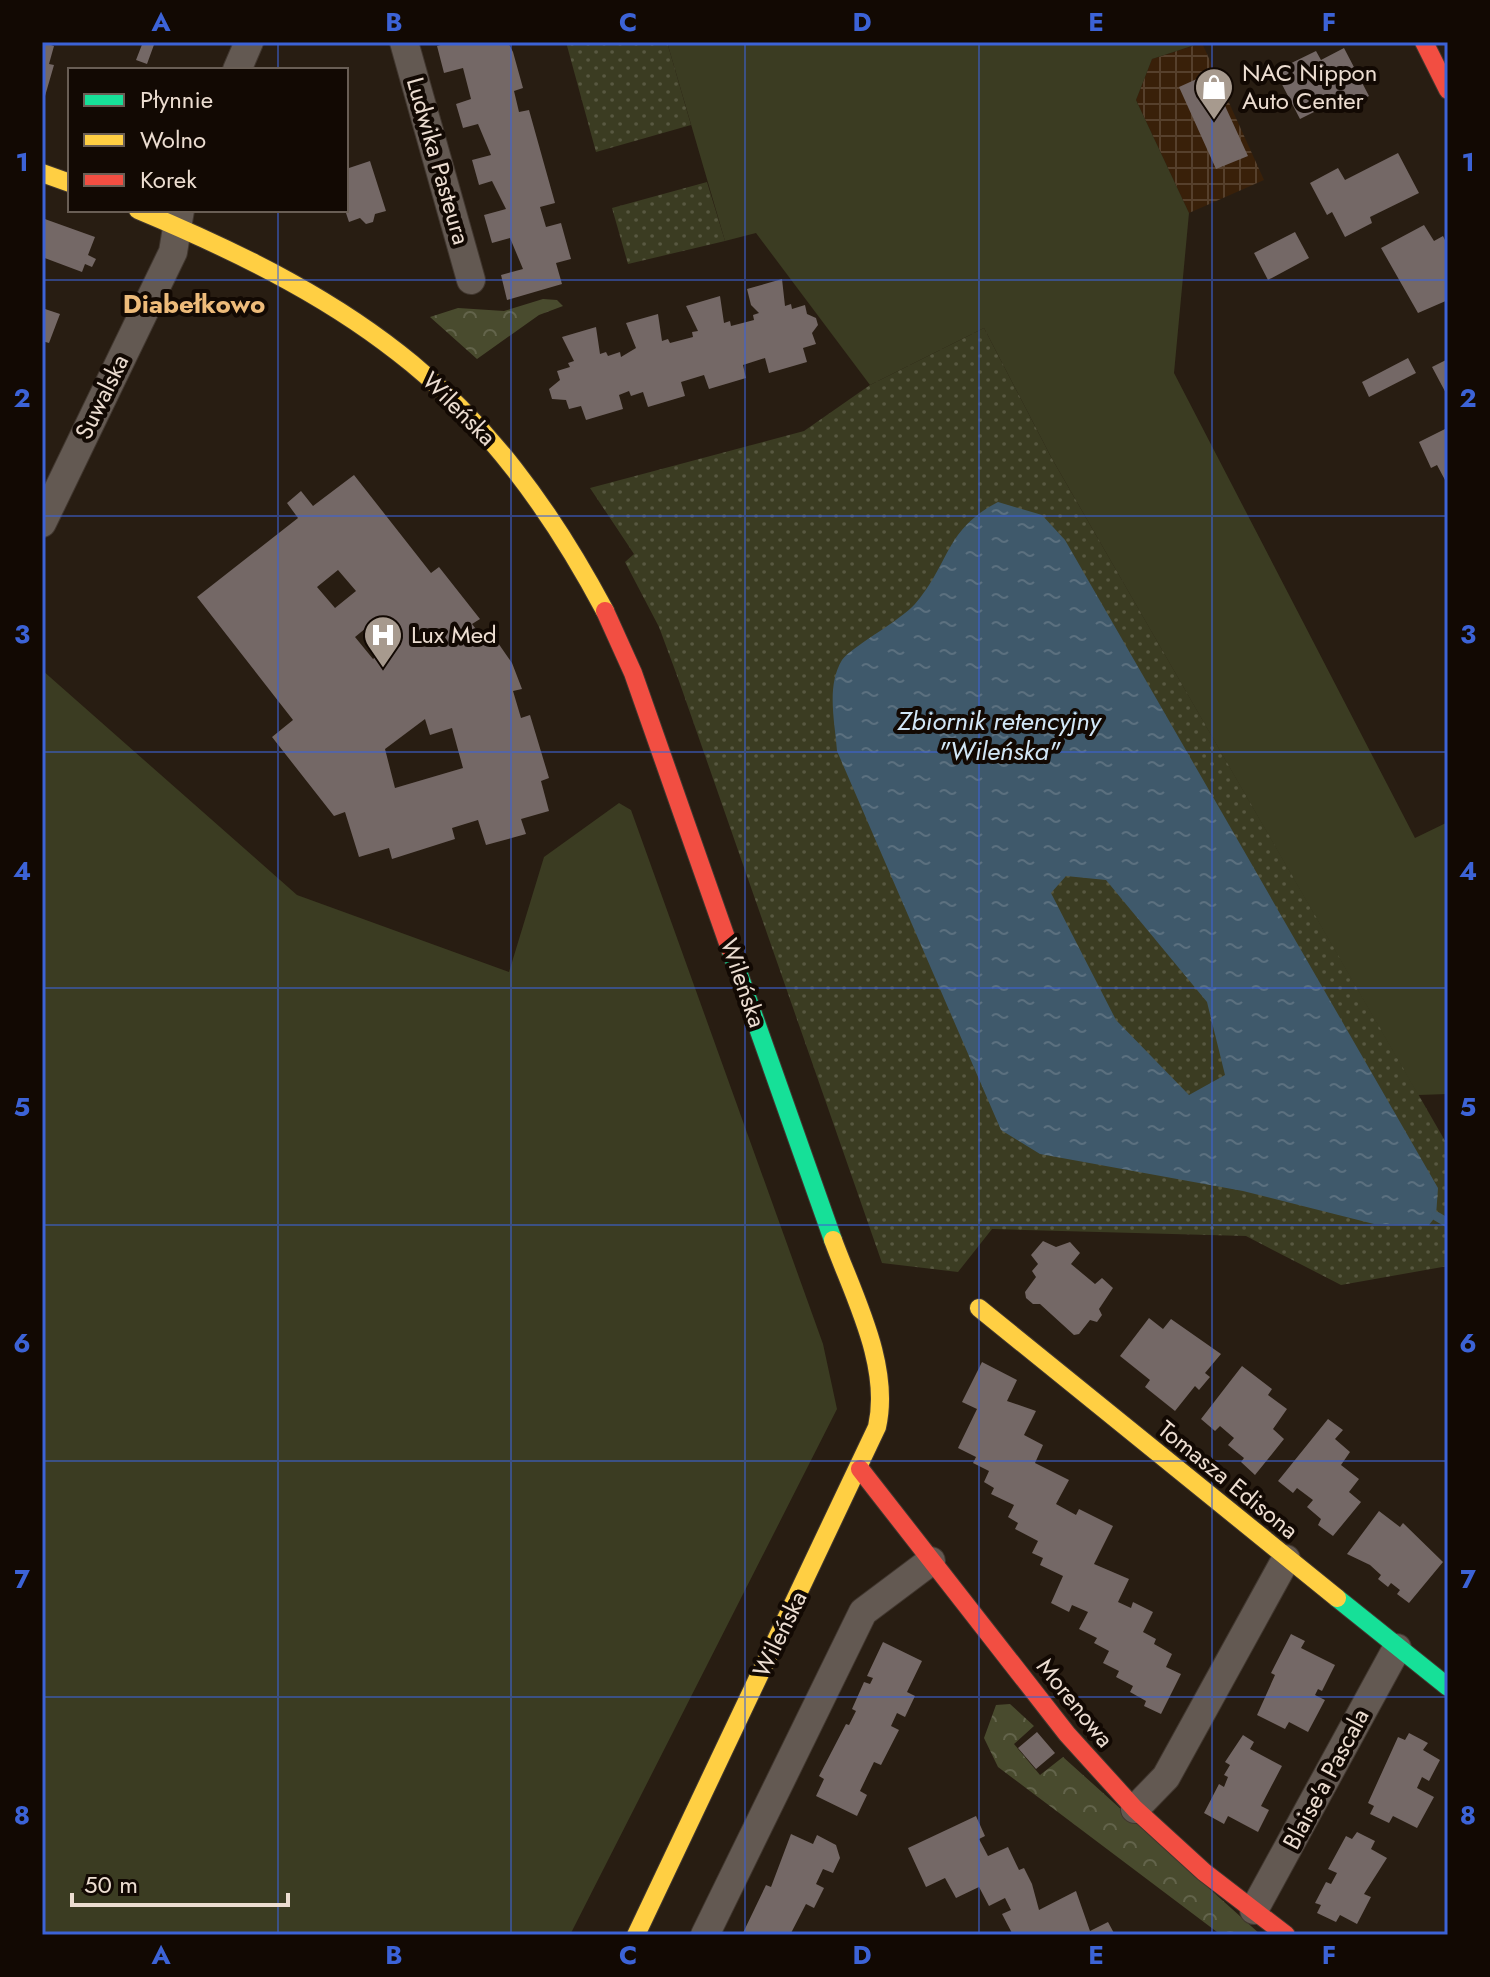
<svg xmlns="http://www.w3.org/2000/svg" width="1490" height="1977" viewBox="0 0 1490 1977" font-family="Jost,sans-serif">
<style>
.industrial{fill:url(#industrial-grid)}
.grass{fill:#3b3c22}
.forest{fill:url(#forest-crowns)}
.park{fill:url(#park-dots)}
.water{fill:url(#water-ripples);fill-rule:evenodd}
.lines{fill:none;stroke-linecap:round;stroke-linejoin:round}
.stream{stroke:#3f596b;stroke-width:9}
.building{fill:#746866;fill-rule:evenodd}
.street-casing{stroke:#41372f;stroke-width:30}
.fast-casing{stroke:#41372f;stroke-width:20}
.slow-casing{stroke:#41372f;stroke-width:20}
.jam-casing{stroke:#41372f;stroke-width:20}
.street{stroke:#635952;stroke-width:28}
.fast{stroke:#16e098;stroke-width:18}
.slow{stroke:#ffcf43;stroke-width:18}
.jam{stroke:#f24e42;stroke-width:18}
.grid{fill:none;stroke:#3c63d7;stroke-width:2;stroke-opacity:0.55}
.labels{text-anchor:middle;stroke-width:8;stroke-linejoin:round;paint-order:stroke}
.poi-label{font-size:24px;fill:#ecddd1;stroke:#120903;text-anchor:start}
.street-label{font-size:24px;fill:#ecddd1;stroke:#120903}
.neighbourhood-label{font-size:26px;font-weight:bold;fill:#edbb7a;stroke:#120903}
.water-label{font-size:26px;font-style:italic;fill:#d2e7f7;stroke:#120903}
.neatline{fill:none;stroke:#3c63d7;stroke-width:3}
.grid-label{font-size:26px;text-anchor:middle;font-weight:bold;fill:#3c63d7}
</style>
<defs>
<pattern id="industrial-grid" width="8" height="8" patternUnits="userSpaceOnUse" patternTransform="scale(2)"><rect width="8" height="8" fill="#392009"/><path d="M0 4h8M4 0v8" fill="none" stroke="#56402c"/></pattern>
<pattern id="forest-crowns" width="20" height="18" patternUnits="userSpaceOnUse" patternTransform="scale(2)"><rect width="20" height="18" fill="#494b2e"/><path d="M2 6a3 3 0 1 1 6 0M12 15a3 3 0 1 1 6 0" fill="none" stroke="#63644b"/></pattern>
<pattern id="park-dots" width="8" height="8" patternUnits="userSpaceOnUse" patternTransform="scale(2)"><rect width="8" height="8" fill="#3b3c22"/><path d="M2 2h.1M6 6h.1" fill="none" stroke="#585841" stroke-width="1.8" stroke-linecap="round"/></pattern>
<pattern id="water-ripples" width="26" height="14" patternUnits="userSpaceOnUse" patternTransform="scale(2)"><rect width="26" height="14" fill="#3f596b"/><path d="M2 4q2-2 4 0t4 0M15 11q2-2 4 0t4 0" fill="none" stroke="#5b707f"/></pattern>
</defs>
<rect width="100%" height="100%" fill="#281d12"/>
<path class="industrial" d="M 1202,43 L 1264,180 L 1189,213 L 1136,100 L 1152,59 Z"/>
<path class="grass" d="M 667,42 L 1204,42 L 1152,59 L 1136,100 L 1189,213 L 1174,373 L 1415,838 L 1448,822 L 1448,1094 L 1418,1095 L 1051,457 L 984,328 L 870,385 L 756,233 L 725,241 Z
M 42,670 L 297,895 L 509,972 L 544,857 L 619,803 L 631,810 L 823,1344 L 837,1409 L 570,1935 L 42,1935 Z"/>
<path class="forest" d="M 543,299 L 557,300 L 563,306 L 539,315 L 477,359 L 430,317 L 458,308 L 504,311 Z
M 1010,1704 L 1034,1726 L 1014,1744 L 1040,1775 L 1063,1757 L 1261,1935 L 1221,1935 L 998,1767 L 984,1738 L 996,1705 Z"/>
<path class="park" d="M 566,42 L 667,42 L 691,125 L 596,152 Z
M 707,182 L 725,241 L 628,264 L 612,208 Z
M 984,328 L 1051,457 L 1448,1146 L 1448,1266 L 1341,1285 L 1246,1236 L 992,1229 L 958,1272 L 882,1263 L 679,681 L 659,627 L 625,562 L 634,554 L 590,488 L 804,431 L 870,385 Z"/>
<path class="water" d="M 998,502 L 1042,515 L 1065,540 L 1438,1188 L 1436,1216 L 1429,1225 L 1374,1224 L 1243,1191 L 1040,1154 L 1001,1130 L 837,751 C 835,723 826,686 842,660 C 851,647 900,621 915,604 C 949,565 945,529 998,502 ZM 1066,876 L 1106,880 L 1207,1002 L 1225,1075 L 1189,1095 L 1116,1020 L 1051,893 Z"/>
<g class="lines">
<path class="stream" d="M 1436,1216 L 1448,1223"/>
</g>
<path class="building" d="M 42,42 L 54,46 L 49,64 L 54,65 L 43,103 Z
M 143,42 L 155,42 L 147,64 L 136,60 Z
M 450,42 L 508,42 L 513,52 L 523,88 L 514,91 L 519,112 L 529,110 L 555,203 L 540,207 L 546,227 L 561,223 L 571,259 L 556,263 L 562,284 L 507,300 L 501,275 L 523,269 L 510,238 L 492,243 L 484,215 L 506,209 L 492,181 L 479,185 L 472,160 L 491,155 L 478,124 L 463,128 L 456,104 L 471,99 L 463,68 L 444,73 L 437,46 Z
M 1344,48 L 1369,96 L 1343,110 L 1338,100 L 1300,119 L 1275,71 L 1316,51 L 1321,60 Z
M 1210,73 L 1248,156 L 1216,169 L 1179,87 Z
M 1398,153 L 1419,193 L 1370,217 L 1372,223 L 1345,237 L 1332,212 L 1327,215 L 1310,183 L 1338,168 L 1345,180 Z
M 370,161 L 386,211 L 375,214 L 373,222 L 366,224 L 360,218 L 349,222 L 345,210 L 346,169 Z
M 42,218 L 95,237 L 88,255 L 96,259 L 92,267 L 85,264 L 82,272 L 42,257 Z
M 1424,225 L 1434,241 L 1443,236 L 1448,246 L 1448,300 L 1418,313 L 1381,248 Z
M 1295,232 L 1309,258 L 1268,280 L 1254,253 Z
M 782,279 L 785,306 L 791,304 L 792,309 L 805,305 L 807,314 L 816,318 L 818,325 L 812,333 L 816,344 L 803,348 L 807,362 L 769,373 L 765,358 L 743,365 L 746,378 L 709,389 L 704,375 L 681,382 L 685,396 L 648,407 L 643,392 L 631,396 L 629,391 L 619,395 L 623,409 L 586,420 L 581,406 L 569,409 L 566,400 L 552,399 L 549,389 L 560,380 L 557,371 L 570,367 L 568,363 L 574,361 L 562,337 L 596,327 L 600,354 L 606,352 L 608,356 L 620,352 L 621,357 L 636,348 L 626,323 L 658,314 L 662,341 L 668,339 L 670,343 L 693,337 L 692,332 L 698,331 L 686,306 L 720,296 L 724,323 L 730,321 L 731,326 L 754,320 L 753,315 L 759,313 L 751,305 L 747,289 Z
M 42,308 L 60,314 L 49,343 L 42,341 Z
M 1408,358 L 1416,373 L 1369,397 L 1362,382 Z
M 1448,359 L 1448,397 L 1432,367 Z
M 1445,429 L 1448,435 L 1445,480 L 1437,465 L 1431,468 L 1419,442 Z
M 354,475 L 431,573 L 439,567 L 480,619 L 472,624 L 489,646 L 496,640 L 512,663 L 522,689 L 513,691 L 521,718 L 530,715 L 549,778 L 541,781 L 549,811 L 521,819 L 526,834 L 486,845 L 478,820 L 452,828 L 455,839 L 392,859 L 389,848 L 359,857 L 345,812 L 334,816 L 272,737 L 293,720 L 197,597 L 298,518 L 287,503 L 301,491 L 313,506 ZM 338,570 L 356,591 L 335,608 L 317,587 ZM 377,619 L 395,640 L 373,659 L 355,637 ZM 425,719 L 430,735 L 452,728 L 463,768 L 395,788 L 385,749 Z
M 1043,1241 L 1056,1247 L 1070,1242 L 1080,1253 L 1071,1264 L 1095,1284 L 1102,1278 L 1113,1288 L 1099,1309 L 1102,1315 L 1097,1322 L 1090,1320 L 1079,1334 L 1074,1335 L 1040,1304 L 1033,1304 L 1026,1298 L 1025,1292 L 1036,1277 L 1032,1271 L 1038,1264 L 1031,1255 Z
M 1149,1318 L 1163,1329 L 1171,1319 L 1221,1354 L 1205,1373 L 1210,1377 L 1199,1390 L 1195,1386 L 1175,1411 L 1145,1387 L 1150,1380 L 1120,1356 Z
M 982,1362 L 1017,1380 L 1007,1401 L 1036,1411 L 1024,1435 L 1043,1445 L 1035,1463 L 1069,1480 L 1056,1504 L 1076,1515 L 1079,1509 L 1113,1526 L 1094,1564 L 1129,1579 L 1118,1602 L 1131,1608 L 1133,1602 L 1153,1612 L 1143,1632 L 1156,1639 L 1154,1644 L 1172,1654 L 1166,1667 L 1181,1674 L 1161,1714 L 1144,1706 L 1146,1701 L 1130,1692 L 1133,1686 L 1116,1677 L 1119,1671 L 1103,1663 L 1109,1651 L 1094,1643 L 1097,1638 L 1079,1629 L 1088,1612 L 1072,1605 L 1069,1612 L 1051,1603 L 1063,1576 L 1040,1565 L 1043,1558 L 1032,1553 L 1038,1541 L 1015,1529 L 1018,1523 L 1008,1517 L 1014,1505 L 991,1494 L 994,1488 L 984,1482 L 989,1471 L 973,1463 L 976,1457 L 958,1448 L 977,1409 L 962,1402 Z
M 1242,1366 L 1272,1389 L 1268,1395 L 1287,1409 L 1273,1429 L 1284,1439 L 1255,1475 L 1241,1462 L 1244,1458 L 1228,1445 L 1234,1438 L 1220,1426 L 1215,1431 L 1201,1419 Z
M 1328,1419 L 1343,1430 L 1335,1439 L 1350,1452 L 1341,1465 L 1359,1479 L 1349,1492 L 1361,1502 L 1333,1536 L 1318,1525 L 1321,1519 L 1307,1507 L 1313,1500 L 1297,1488 L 1293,1493 L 1278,1481 Z
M 1379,1511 L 1400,1527 L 1403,1523 L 1443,1562 L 1409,1603 L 1397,1594 L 1400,1590 L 1391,1583 L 1388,1587 L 1378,1579 L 1381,1575 L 1370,1565 L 1347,1554 Z
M 1291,1634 L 1305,1641 L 1301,1648 L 1335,1665 L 1322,1691 L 1318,1689 L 1315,1695 L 1325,1700 L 1308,1732 L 1289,1722 L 1285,1729 L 1257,1715 L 1275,1675 L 1271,1673 Z
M 883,1642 L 922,1661 L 907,1692 L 915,1696 L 905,1717 L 897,1713 L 891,1726 L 899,1730 L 881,1765 L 874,1762 L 860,1791 L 867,1795 L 857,1816 L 816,1796 L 824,1779 L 819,1776 L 846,1724 L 849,1725 L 856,1711 L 852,1709 L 864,1682 L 870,1684 L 873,1678 L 867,1676 Z
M 1037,1732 L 1055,1753 L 1036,1769 L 1018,1748 Z
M 1409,1733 L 1428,1743 L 1423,1750 L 1440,1760 L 1429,1781 L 1422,1777 L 1417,1788 L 1434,1797 L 1417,1828 L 1393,1816 L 1389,1823 L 1370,1814 L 1374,1806 L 1368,1803 L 1398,1737 L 1405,1740 Z
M 1243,1735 L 1254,1742 L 1250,1749 L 1282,1766 L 1261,1806 L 1269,1810 L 1258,1832 L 1228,1816 L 1224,1824 L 1204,1813 L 1219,1784 L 1224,1787 L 1228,1777 L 1224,1775 L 1230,1765 L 1225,1762 Z
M 976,1816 L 985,1836 L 979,1839 L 988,1856 L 1008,1847 L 1019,1870 L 1024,1868 L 1032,1884 L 1039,1910 L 1076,1891 L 1090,1931 L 1108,1922 L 1115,1935 L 1013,1935 L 1002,1914 L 1011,1910 L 1005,1898 L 989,1906 L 979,1887 L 956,1898 L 945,1878 L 926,1887 L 908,1848 Z
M 1357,1832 L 1375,1841 L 1371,1849 L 1387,1858 L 1364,1894 L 1371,1897 L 1357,1924 L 1340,1915 L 1336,1922 L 1317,1913 L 1321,1905 L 1315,1903 L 1326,1882 L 1331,1884 L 1337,1873 L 1328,1869 L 1346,1836 L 1352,1839 Z
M 791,1834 L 813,1844 L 817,1835 L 836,1845 L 840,1858 L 833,1873 L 823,1869 L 816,1884 L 824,1888 L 814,1908 L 806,1904 L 790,1935 L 742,1935 L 766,1885 L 771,1887 Z"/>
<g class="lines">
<g class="street-casing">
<path id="street" d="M 404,42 L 471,280
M 237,70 L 249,42
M 42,523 L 173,252 L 180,210
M 1135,1809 L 1166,1777 L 1286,1559
M 1254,1910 L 1397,1648
M 705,1935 L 863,1612 L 931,1561"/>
</g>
<g class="fast-casing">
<path id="fast" d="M 730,949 L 833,1240
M 1337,1598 L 1448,1687"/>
</g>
<g class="slow-casing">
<path id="slow" d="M 42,173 L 70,183
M 138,210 C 363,304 488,392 605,611
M 979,1308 L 1337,1598
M 636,1935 L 877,1427 C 891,1366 854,1297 833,1240"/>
</g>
<g class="jam-casing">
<path id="jam" d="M 1424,42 L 1448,90
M 605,611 L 633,673 L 730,949
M 860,1469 L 1067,1734 L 1135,1809 L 1204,1872 L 1286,1935"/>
</g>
<use href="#street" class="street"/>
<use href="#fast" class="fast"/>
<use href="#slow" class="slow"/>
<use href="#jam" class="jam"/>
</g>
<path class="grid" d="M 278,42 L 278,70M 511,42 L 511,1935M 745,42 L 745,1935M 979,42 L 979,1935M 1212,42 L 1212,1935M 278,210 L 278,1935M 42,280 L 1448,280M 42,516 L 1448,516M 42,752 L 1448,752M 42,988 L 1448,988M 42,1225 L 1448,1225M 42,1461 L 1448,1461M 42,1697 L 1448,1697"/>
<defs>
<g id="shop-pin" transform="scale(2)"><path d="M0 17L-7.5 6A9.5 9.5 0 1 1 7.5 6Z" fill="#a79a8e" stroke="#120903"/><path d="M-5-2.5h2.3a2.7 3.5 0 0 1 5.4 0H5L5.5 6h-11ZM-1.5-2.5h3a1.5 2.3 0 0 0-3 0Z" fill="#fff"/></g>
<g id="hospital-pin" transform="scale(2)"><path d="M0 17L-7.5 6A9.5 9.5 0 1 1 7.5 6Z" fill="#a79a8e" stroke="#120903"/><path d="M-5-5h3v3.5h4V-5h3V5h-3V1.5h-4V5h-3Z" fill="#fff"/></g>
</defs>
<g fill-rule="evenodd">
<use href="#shop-pin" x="1214" y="87"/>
<use href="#hospital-pin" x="383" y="635"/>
</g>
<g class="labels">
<g class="poi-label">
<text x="1242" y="81">NAC Nippon<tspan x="1242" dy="28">Auto Center</tspan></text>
<text x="411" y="643">Lux Med</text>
</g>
<g class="street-label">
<text transform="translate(438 161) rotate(74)" y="8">Ludwika Pasteura</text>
<text transform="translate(102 397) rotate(-64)" y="8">Suwalska</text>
<text transform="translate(459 409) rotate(45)" y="8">Wileńska</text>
<text transform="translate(743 983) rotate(71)" y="8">Wileńska</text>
<text transform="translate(1228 1480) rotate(39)" y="8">Tomasza Edisona</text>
<text transform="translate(780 1634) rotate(-64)" y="8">Wileńska</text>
<text transform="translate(1075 1703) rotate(51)" y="8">Morenowa</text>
<text transform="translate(1326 1779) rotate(-62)" y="8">Blaise'a Pascala</text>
</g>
<g class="neighbourhood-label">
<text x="194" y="313">Diabełkowo</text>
</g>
<g class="water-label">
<text x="999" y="730">Zbiornik retencyjny<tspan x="999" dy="30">"Wileńska"</tspan></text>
</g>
</g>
<rect width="1490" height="1977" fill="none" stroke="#120903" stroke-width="88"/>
<rect x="68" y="68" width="280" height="144" fill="#120903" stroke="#695e55" stroke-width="2"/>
<rect x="84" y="94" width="40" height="12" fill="#16e098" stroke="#695e55" stroke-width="2"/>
<text x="140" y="108" font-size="24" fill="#ecddd1">Płynnie</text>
<rect x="84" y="134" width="40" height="12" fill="#ffcf43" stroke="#695e55" stroke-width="2"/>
<text x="140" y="148" font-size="24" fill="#ecddd1">Wolno</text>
<rect x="84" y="174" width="40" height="12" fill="#f24e42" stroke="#695e55" stroke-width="2"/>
<text x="140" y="188" font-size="24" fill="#ecddd1">Korek</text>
<path d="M72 1893v12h216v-12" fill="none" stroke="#ecddd1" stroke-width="4"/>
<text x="84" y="1893" font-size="24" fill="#ecddd1" stroke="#120903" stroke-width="6" paint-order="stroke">50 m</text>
<rect x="44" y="44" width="1402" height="1889" class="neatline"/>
<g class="grid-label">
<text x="161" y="31">A</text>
<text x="394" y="31">B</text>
<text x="628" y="31">C</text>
<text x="862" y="31">D</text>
<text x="1096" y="31">E</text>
<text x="1329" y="31">F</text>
<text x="22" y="171">1</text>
<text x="1468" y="171">1</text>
<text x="22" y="407">2</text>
<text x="1468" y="407">2</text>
<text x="22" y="643">3</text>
<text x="1468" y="643">3</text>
<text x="22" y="880">4</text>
<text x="1468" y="880">4</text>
<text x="22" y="1116">5</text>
<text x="1468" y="1116">5</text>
<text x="22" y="1352">6</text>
<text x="1468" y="1352">6</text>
<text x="22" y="1588">7</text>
<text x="1468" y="1588">7</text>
<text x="22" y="1824">8</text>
<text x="1468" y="1824">8</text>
<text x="161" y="1964">A</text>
<text x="394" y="1964">B</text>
<text x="628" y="1964">C</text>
<text x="862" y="1964">D</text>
<text x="1096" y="1964">E</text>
<text x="1329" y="1964">F</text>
</g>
</svg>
